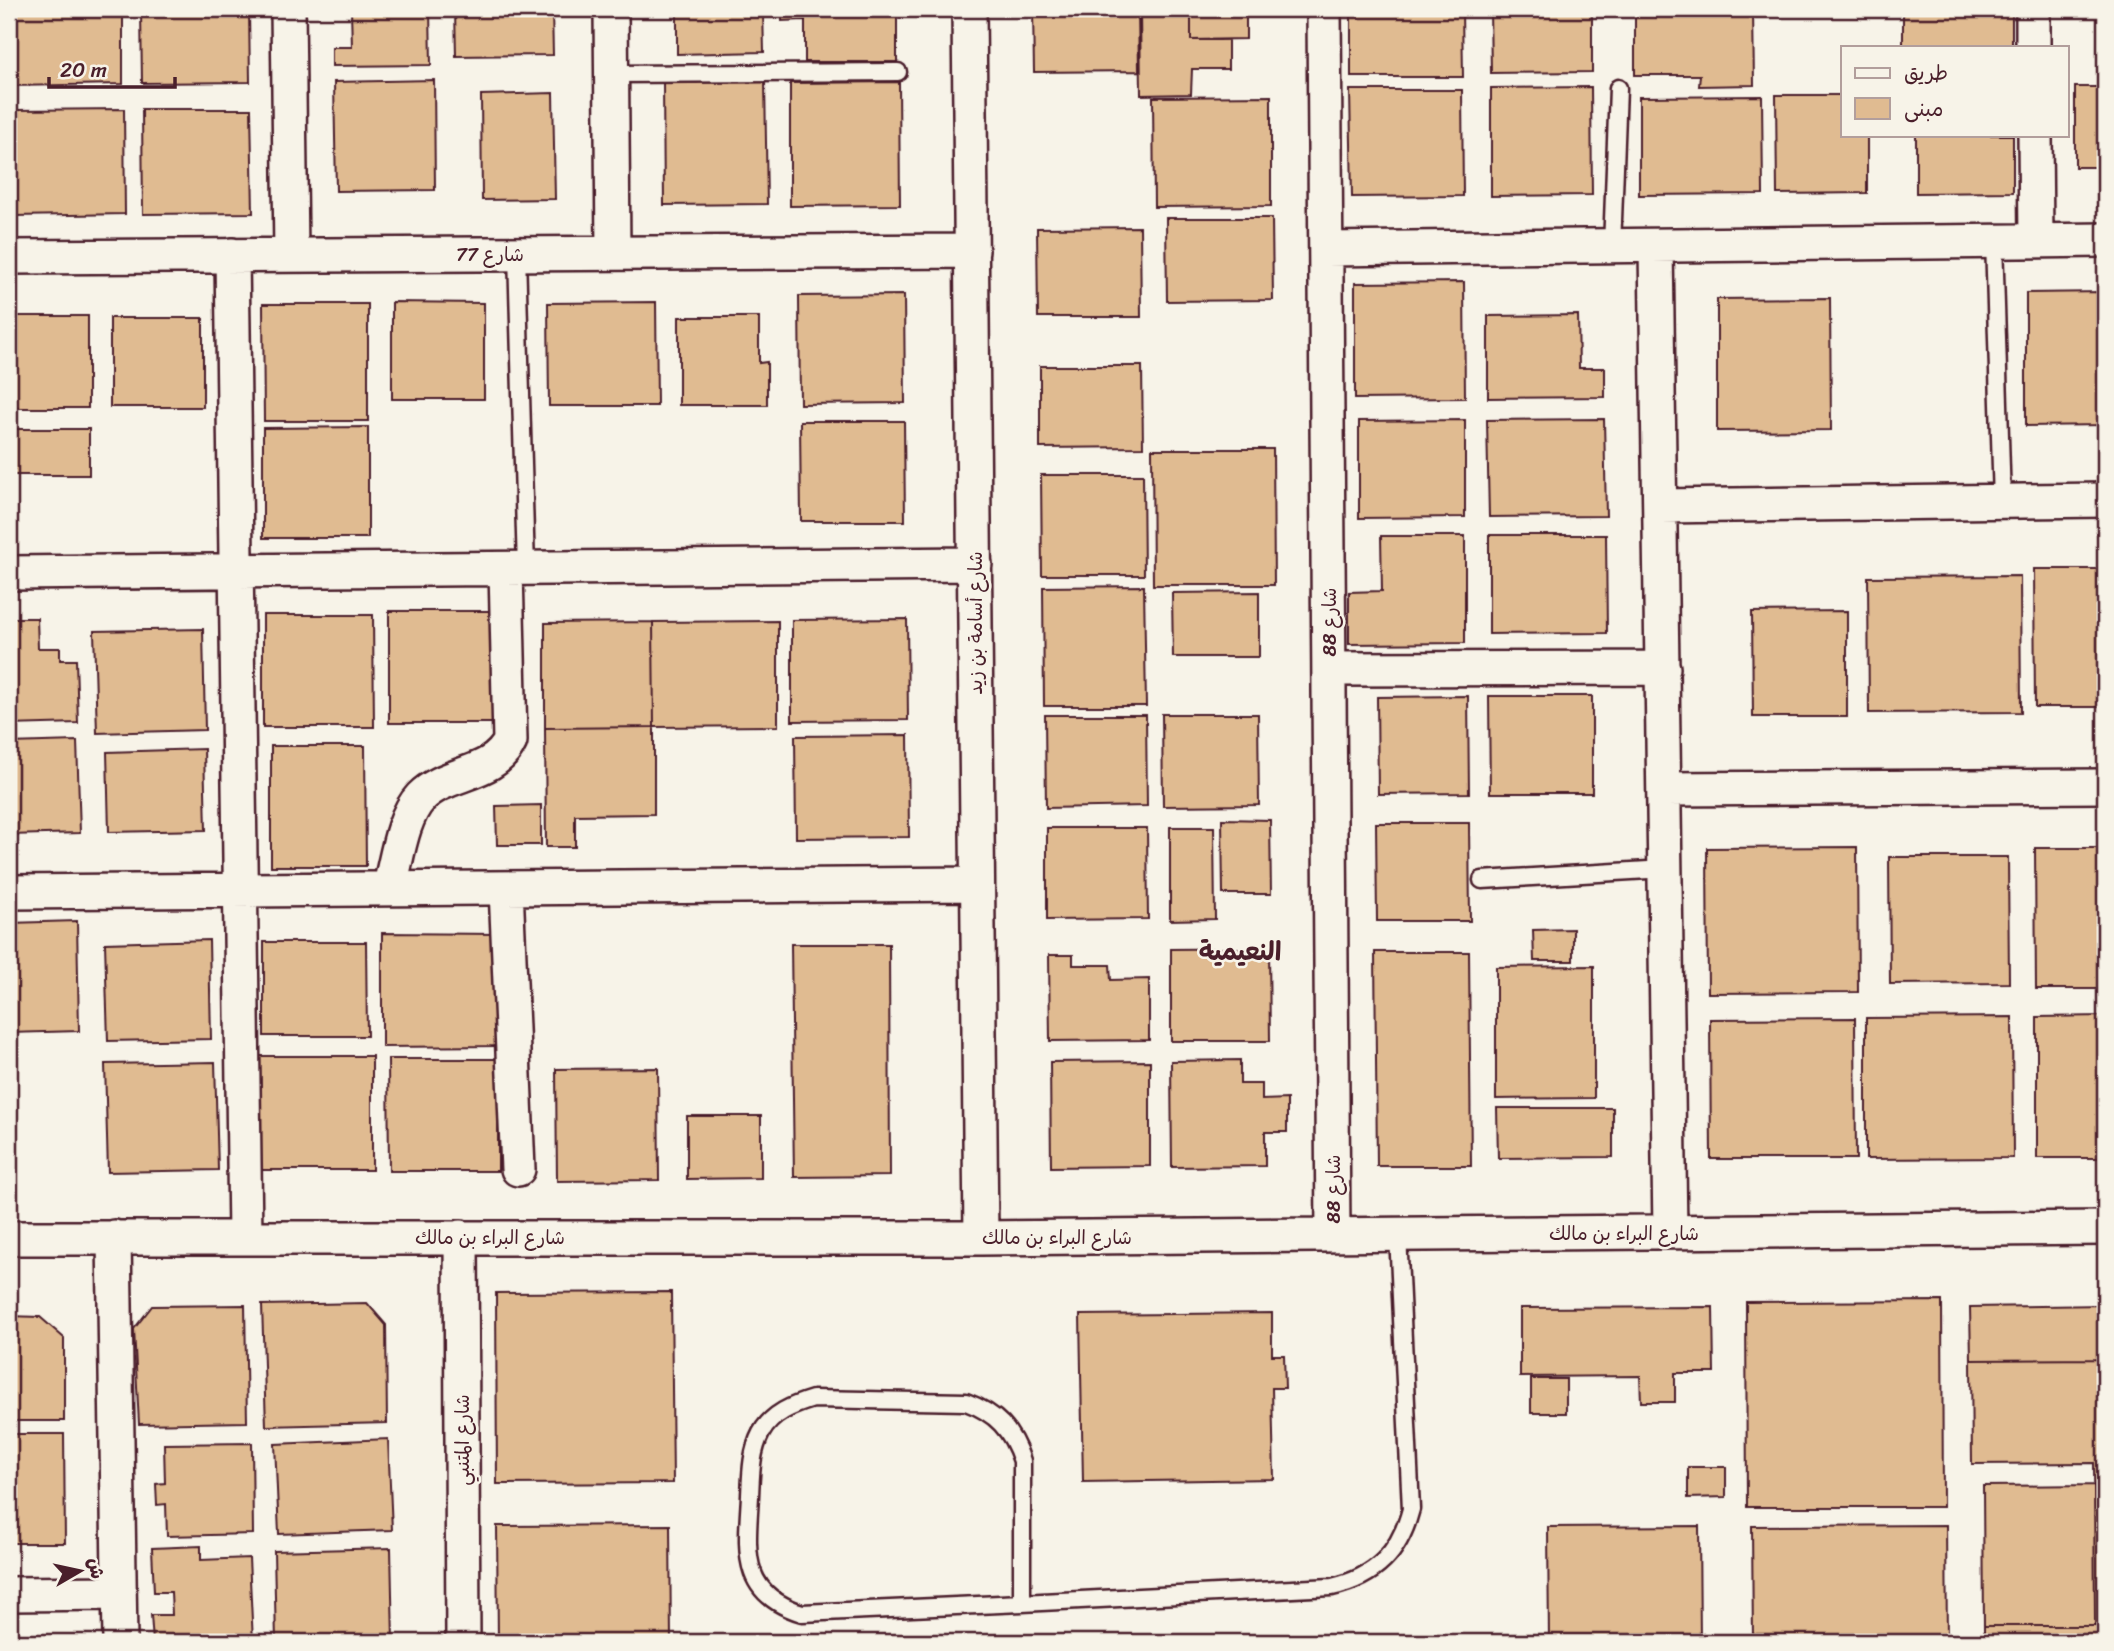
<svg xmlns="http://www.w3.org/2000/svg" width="2114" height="1651" viewBox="0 0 2114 1651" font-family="Sriracha,'Playpen Sans Arabic',sans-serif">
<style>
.building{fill:#e0bb91;stroke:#4a1f2b;stroke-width:2}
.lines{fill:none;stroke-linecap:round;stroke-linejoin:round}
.lane-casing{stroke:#4a1f2b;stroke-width:21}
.street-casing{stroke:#4a1f2b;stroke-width:38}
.lane{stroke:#f7f3e8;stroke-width:16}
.street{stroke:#f7f3e8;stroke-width:33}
.labels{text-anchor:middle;stroke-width:5;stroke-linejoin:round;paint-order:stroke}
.street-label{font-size:19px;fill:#4a1f2b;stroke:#f7f3e8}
.district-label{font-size:26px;font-weight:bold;fill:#4a1f2b;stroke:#f7f3e8}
</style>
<rect width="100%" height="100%" fill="#f7f3e8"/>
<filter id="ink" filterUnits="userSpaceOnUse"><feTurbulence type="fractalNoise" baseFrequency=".0143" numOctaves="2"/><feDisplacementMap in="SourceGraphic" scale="14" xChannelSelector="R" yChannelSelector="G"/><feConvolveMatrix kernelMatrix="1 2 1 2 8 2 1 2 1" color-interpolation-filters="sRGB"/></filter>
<g filter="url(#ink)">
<path class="building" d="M 10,9 L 123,9 L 123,84 L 11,86 Z
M 141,9 L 249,9 L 250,82 L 142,83 Z
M 351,9 L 430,9 L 431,65 L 332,66 L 332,47 L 352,47 Z
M 455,9 L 552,9 L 553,55 L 456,56 Z
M 677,9 L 763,9 L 764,52 L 677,54 Z
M 782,9 L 897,9 L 897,62 L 805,62 L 805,20 L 782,21 Z
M 1033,9 L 1138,9 L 1139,71 L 1034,72 Z
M 1140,9 L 1191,9 L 1191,40 L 1228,40 L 1228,69 L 1192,69 L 1191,94 L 1141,95 Z
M 1191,9 L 1246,9 L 1246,39 L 1191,40 Z
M 1351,9 L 1462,9 L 1463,77 L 1351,77 Z
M 1490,9 L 1592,9 L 1592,72 L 1491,73 Z
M 1635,9 L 1753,9 L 1754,85 L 1699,86 L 1700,75 L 1635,75 Z
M 1903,9 L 2012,9 L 2012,47 L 1903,47 Z
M 434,80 L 435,190 L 336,191 L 334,82 Z
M 765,81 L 767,204 L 664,205 L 663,82 Z
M 899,82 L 900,205 L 790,206 L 790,83 Z
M 1591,87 L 1592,195 L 1491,196 L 1491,88 Z
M 2075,87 L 2105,87 L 2105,167 L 2075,167 Z
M 1350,90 L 1462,90 L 1463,196 L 1352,197 Z
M 553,93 L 555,199 L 482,200 L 481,95 Z
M 1776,95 L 1843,95 L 1843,135 L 1867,135 L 1867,193 L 1777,194 Z
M 1271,96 L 1271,206 L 1154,207 L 1153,97 Z
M 1762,96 L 1763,194 L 1639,195 L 1639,97 Z
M 124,109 L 125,214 L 15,216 L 14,110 Z
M 142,109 L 251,109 L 253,213 L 143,214 Z
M 1916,135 L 2013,135 L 2013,192 L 1916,193 Z
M 1166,218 L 1272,218 L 1273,300 L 1167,301 Z
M 1140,227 L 1141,317 L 1038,317 L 1037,228 Z
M 1464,282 L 1465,398 L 1355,399 L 1355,283 Z
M 2105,292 L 2105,425 L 2026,426 L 2026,293 Z
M 904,295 L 905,403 L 800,404 L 799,296 Z
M 1830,298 L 1831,430 L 1717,431 L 1717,299 Z
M 392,302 L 484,303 L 484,399 L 392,399 Z
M 656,302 L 657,406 L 549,406 L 548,303 Z
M 263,304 L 368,304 L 368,421 L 264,421 Z
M 1578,315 L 1579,368 L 1605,368 L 1605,397 L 1488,398 L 1488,316 Z
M 9,316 L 88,316 L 88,408 L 9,408 Z
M 679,317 L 759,317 L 759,363 L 767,362 L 767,405 L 679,405 Z
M 110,318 L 203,318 L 203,407 L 110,407 Z
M 1040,366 L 1142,366 L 1143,447 L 1040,448 Z
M 1604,419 L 1606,516 L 1489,517 L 1487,420 Z
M 1465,420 L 1465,517 L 1359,518 L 1359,421 Z
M 800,421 L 904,421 L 905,521 L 801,521 Z
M 368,427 L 368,538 L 263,538 L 263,428 Z
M 9,429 L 89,429 L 89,475 L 9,475 Z
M 1152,449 L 1273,449 L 1274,585 L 1153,585 Z
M 1041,475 L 1143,475 L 1144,575 L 1042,575 Z
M 1489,535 L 1606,535 L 1607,633 L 1489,634 Z
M 1381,536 L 1465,536 L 1465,643 L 1349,644 L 1349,592 L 1382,591 Z
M 2034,569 L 2105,569 L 2105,707 L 2035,707 Z
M 2020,576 L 2021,712 L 1869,713 L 1868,577 Z
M 1144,586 L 1146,706 L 1044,706 L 1043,587 Z
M 1259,592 L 1259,657 L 1173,657 L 1172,593 Z
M 389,611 L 500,611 L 500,723 L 389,723 Z
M 1847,611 L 1847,717 L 1753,717 L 1752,612 Z
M 263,615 L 373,615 L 374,727 L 263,727 Z
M 9,618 L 37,618 L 38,648 L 60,648 L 60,660 L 76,660 L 78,723 L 9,725 Z
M 907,619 L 908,720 L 792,721 L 792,620 Z
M 778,621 L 778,726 L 654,727 L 653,622 Z
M 653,622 L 654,727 L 545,728 L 545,623 Z
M 203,629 L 205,730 L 97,733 L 94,631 Z
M 1468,696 L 1469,793 L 1378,794 L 1377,697 Z
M 1489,696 L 1592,696 L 1592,793 L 1490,793 Z
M 1162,714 L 1258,714 L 1259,805 L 1163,806 Z
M 1045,715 L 1146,715 L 1147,806 L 1046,808 Z
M 654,727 L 654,814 L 575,815 L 575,847 L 546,847 L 545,728 Z
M 908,735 L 909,837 L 796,838 L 795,736 Z
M 77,741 L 80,833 L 9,835 L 9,743 Z
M 271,746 L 365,746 L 366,866 L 271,866 Z
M 204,749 L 206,830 L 109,832 L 107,752 Z
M 541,805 L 541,845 L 497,845 L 496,806 Z
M 1222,819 L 1270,820 L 1271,894 L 1223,894 Z
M 1376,823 L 1469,823 L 1470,921 L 1377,921 Z
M 1170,827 L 1214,827 L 1215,919 L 1170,920 Z
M 1047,828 L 1147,828 L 1148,919 L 1047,920 Z
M 1857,847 L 1858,992 L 1708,993 L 1707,848 Z
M 2035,848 L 2105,848 L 2105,989 L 2036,989 Z
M 1889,857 L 2008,857 L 2009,983 L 1890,984 Z
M 77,921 L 79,1031 L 9,1033 L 9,923 Z
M 1573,929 L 1573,961 L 1534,961 L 1533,930 Z
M 382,933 L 498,934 L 498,1046 L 382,1047 Z
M 209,940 L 211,1039 L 108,1041 L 105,943 Z
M 264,942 L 366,942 L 367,1036 L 264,1036 Z
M 791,944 L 889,944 L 890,1176 L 794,1177 Z
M 1269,948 L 1270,1041 L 1171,1041 L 1171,949 Z
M 1375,952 L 1469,952 L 1471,1166 L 1377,1166 Z
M 1049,955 L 1073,955 L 1073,965 L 1110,965 L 1111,980 L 1149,979 L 1149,1040 L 1050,1041 Z
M 1594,966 L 1594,1098 L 1496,1099 L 1496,967 Z
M 2105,1016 L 2105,1158 L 2037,1158 L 2037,1017 Z
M 2012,1017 L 2013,1158 L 1866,1159 L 1866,1018 Z
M 1855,1018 L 1856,1159 L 1711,1159 L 1710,1019 Z
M 257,1056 L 372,1056 L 372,1170 L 257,1170 Z
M 388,1059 L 498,1059 L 498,1171 L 389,1171 Z
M 1240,1060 L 1240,1084 L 1262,1084 L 1262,1100 L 1287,1099 L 1287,1132 L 1265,1132 L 1265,1166 L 1172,1167 L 1171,1061 Z
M 1150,1061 L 1150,1166 L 1051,1167 L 1050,1062 Z
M 215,1062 L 218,1170 L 108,1172 L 105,1064 Z
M 658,1068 L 659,1180 L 557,1181 L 556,1069 Z
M 1497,1108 L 1613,1108 L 1613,1157 L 1498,1158 Z
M 687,1116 L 761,1116 L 761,1178 L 687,1179 Z
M 671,1292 L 673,1483 L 497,1484 L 496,1293 Z
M 1942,1301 L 1943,1507 L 1747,1507 L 1746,1302 Z
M 367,1303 L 386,1325 L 387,1423 L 266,1426 L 262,1305 Z
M 245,1305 L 247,1422 L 139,1424 L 134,1329 L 152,1306 Z
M 2105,1305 L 2105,1359 L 1971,1360 L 1970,1307 Z
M 1713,1307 L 1714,1373 L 1675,1373 L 1675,1402 L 1641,1402 L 1640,1376 L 1520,1377 L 1520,1308 Z
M 1272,1313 L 1272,1355 L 1284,1355 L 1285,1388 L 1272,1388 L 1274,1479 L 1083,1482 L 1080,1315 Z
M 9,1316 L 40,1317 L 64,1338 L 64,1421 L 9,1421 Z
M 2105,1359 L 2105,1642 L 1984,1642 L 1984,1626 L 2095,1626 L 2094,1463 L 1972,1464 L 1971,1360 Z
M 1531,1379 L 1566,1379 L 1566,1413 L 1531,1413 Z
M 9,1434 L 64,1434 L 65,1543 L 9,1543 Z
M 388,1439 L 392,1530 L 279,1534 L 275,1444 Z
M 252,1443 L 253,1534 L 167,1536 L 166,1504 L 157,1505 L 156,1484 L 165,1483 L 164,1444 Z
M 1688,1467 L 1726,1467 L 1726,1497 L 1688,1498 Z
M 2094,1485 L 2095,1626 L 1984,1626 L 1983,1486 Z
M 670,1525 L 671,1642 L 498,1642 L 497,1526 Z
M 1946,1525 L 1947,1642 L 1753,1642 L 1752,1526 Z
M 1699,1526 L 1700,1642 L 1549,1642 L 1548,1527 Z
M 201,1546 L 201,1560 L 249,1558 L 253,1642 L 153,1642 L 151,1615 L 172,1615 L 171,1592 L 154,1592 L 152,1548 Z
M 391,1548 L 393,1642 L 276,1642 L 274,1551 Z"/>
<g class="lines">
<g class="lane-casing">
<path id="lane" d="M 612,74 L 898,72
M 1994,240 L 2002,502
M 1612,247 L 1618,88
M 517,254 L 526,569
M 1482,880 L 1665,869
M 813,1399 L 966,1402 C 996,1413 1012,1430 1022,1461 L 1022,1603 L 802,1613 C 739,1594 747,1550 750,1496 C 751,1474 751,1452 761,1433 C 772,1413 793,1405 813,1399 Z
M 1022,1603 L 1332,1587 C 1376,1577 1400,1552 1411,1509 L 1398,1234"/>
</g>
<g class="street-casing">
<path id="street" d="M 288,9 L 291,255
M 611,9 L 613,253
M 969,9 L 981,1238
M 1324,9 L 1333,1235
M 2033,9 L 2033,47
M 2035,135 L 2036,240
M 1656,247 L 1670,1232
M 1326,249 L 2105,240
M 232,255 L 245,1237
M 9,257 L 972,251
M 1661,506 L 2105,500
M 9,573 L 975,564
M 1329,669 L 1663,668
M 1664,789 L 2105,786
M 506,888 L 518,1169
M 389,889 C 397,861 401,818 421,797 C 446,771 494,776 510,741 L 506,569
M 9,892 L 977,884
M 114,1237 L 120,1642
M 461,1237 L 463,1642
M 9,1238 L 981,1238 L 2105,1228
M 9,1594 L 119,1593"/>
</g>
<use href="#lane" class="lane"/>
<use href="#street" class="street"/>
</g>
</g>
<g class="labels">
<g class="street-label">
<text x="490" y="261">شارع 77</text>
<text transform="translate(1329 622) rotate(-90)" y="7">شارع 88</text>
<text transform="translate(975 623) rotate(-90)" y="7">شارع أسامة بن زيد</text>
<text transform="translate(1333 1189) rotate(-90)" y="7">شارع 88</text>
<text x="1624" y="1240">شارع البراء بن مالك</text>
<text x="490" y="1244">شارع البراء بن مالك</text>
<text x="1057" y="1244">شارع البراء بن مالك</text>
<text transform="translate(462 1440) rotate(-90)" y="7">شارع المتنبي</text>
</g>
<g class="district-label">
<text x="1240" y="960">النعيمية</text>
</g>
</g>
<rect width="2114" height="1651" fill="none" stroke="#f7f3e8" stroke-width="35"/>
<rect x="18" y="18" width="2079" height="1616" fill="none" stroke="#4a1f2b" stroke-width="2.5" filter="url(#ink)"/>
<rect x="1841" y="46" width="228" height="91" fill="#f7f3e8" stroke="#b29e9c" stroke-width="2"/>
<rect x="1855" y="68" width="35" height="10" fill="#f7f3e8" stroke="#b29e9c" stroke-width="2"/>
<text x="1904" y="80" font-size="21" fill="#4a1f2b">طريق</text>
<rect x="1855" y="98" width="35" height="21" fill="#e0bb91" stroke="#b29e9c" stroke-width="2"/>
<text x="1904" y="116" font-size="21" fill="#4a1f2b">مبنى</text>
<g transform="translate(80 1571) rotate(81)" stroke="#f7f3e8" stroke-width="5" paint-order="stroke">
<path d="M0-5L12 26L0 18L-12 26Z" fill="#4a1f2b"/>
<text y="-10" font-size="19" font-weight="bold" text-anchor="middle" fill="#4a1f2b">ش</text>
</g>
<path d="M49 77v10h126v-10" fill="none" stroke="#4a1f2b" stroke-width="3.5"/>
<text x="60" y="77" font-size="21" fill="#4a1f2b" stroke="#f7f3e8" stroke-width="5" paint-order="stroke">20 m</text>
</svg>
